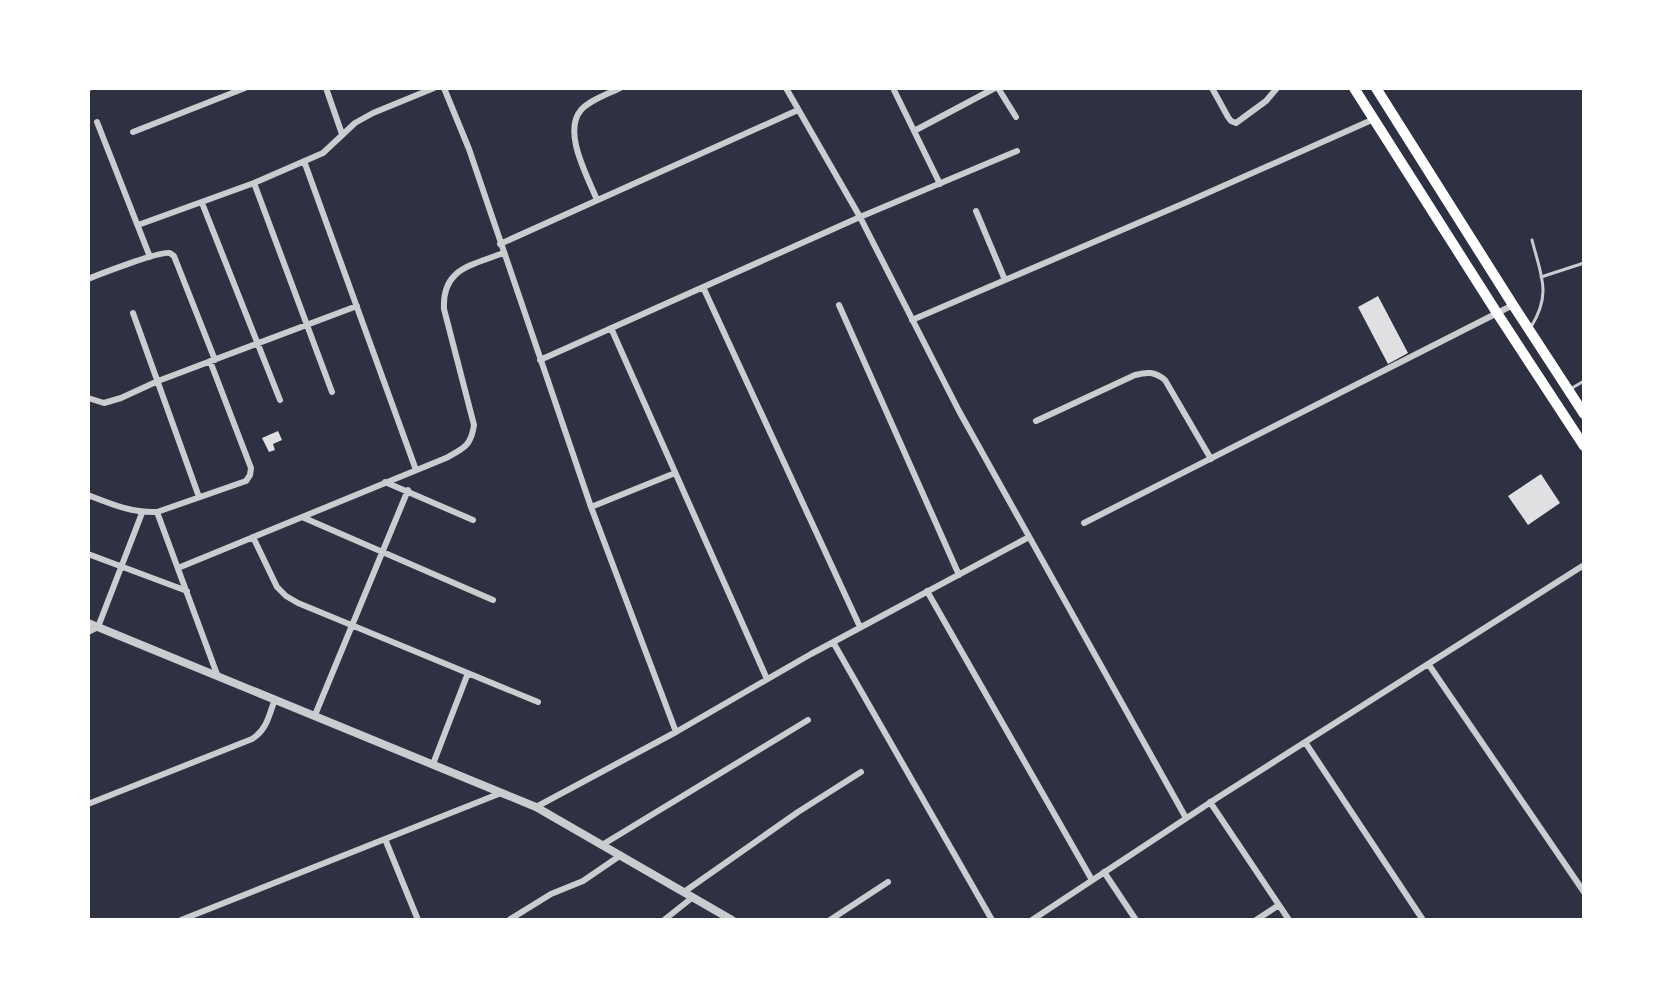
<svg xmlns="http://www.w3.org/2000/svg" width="1672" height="1008" viewBox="0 0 1672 1008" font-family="'IBM Plex Sans',sans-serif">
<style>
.building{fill:#e0e0e3}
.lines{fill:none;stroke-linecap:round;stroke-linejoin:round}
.service{stroke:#caccd0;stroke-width:3}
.minor{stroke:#caccd0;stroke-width:6}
.tertiary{stroke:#caccd0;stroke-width:8}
.primary{stroke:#fff;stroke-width:10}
</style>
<rect width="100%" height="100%" fill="#2d3142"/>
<path class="building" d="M 1378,296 L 1408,353 L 1388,364 L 1358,307 Z
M 278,431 L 282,440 L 273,444 L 275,450 L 269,452 L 262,438 Z
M 1541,474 L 1560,503 L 1528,525 L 1508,496 Z"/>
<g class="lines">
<path class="service" d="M 1541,277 L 1584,263
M 1531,327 C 1552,293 1541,276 1532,240
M 1572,388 L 1584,381"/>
<path class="minor" d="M 88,88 L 89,88
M 326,88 L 342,134
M 444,88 L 469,149 L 591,507 L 676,732
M 786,88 L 860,217 L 959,411 L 1186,818
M 893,88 L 940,184
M 998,88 L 1016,117
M 1212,88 L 1228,117 L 1231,121 L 1236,123 L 1266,101 L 1277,88
M 97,122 L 150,257
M 914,131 L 995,88
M 133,132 L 245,88
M 304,161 L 416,470
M 254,183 L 332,392
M 597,200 C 588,177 562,132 581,110 C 590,100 608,94 620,88
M 202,203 L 280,400
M 976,211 L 1005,280
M 138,225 L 254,183 L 323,153 L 355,123 L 373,113 L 434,88
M 500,244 L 798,110
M 88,279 C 100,274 160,251 169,253 C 171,253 172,255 174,256 L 215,360
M 703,287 L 860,627
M 839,305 L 959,575
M 133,313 L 199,497
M 912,320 L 1187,202 L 1374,119
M 611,328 L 767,679
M 540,360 L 860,217 L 1017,151
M 88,398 L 104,403 L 121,398 L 158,381 L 357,306
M 1036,421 L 1135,375 C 1147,372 1154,371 1165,380 L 1211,459
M 385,482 L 473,520
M 88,495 C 111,504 132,513 157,512 L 246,481 L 250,475 L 251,468 L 210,361
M 591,507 L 675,473
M 157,512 L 218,677
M 302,517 L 493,600
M 1084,523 L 1513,305
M 253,537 L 277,587 L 286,596 L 298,603 L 538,702
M 88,554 L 187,591
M 178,568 L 446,458 C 464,448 471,446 474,425 L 444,309 C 442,268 471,266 503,253
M 927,591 L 1092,880
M 88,632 L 98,627 L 142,513
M 833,642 L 992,920
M 1429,665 L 1584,892
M 315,715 L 408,490
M 1305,742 L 1423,920
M 433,764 L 468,673
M 1210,802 L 1289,920
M 88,804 L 252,739 C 267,730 269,715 275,699
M 536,807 L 676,732 L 811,654 L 1029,537
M 385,839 L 418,920
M 602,845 L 808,720
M 1104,872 L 1136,920
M 684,892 L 798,812 L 861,772
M 181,920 L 501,793
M 509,920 L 551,894 L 583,881 L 621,855
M 664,920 L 693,897
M 830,920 L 888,882
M 1032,920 L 1217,798 L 1584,565
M 1256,920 L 1279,905"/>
<path class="tertiary" d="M 88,623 L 536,807 L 732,920"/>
<path class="primary" d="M 1354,88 L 1497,313 L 1584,446
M 1376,88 L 1513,305 L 1584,414"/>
</g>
<rect width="1672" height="1008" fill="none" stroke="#ffffff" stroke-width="180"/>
</svg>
